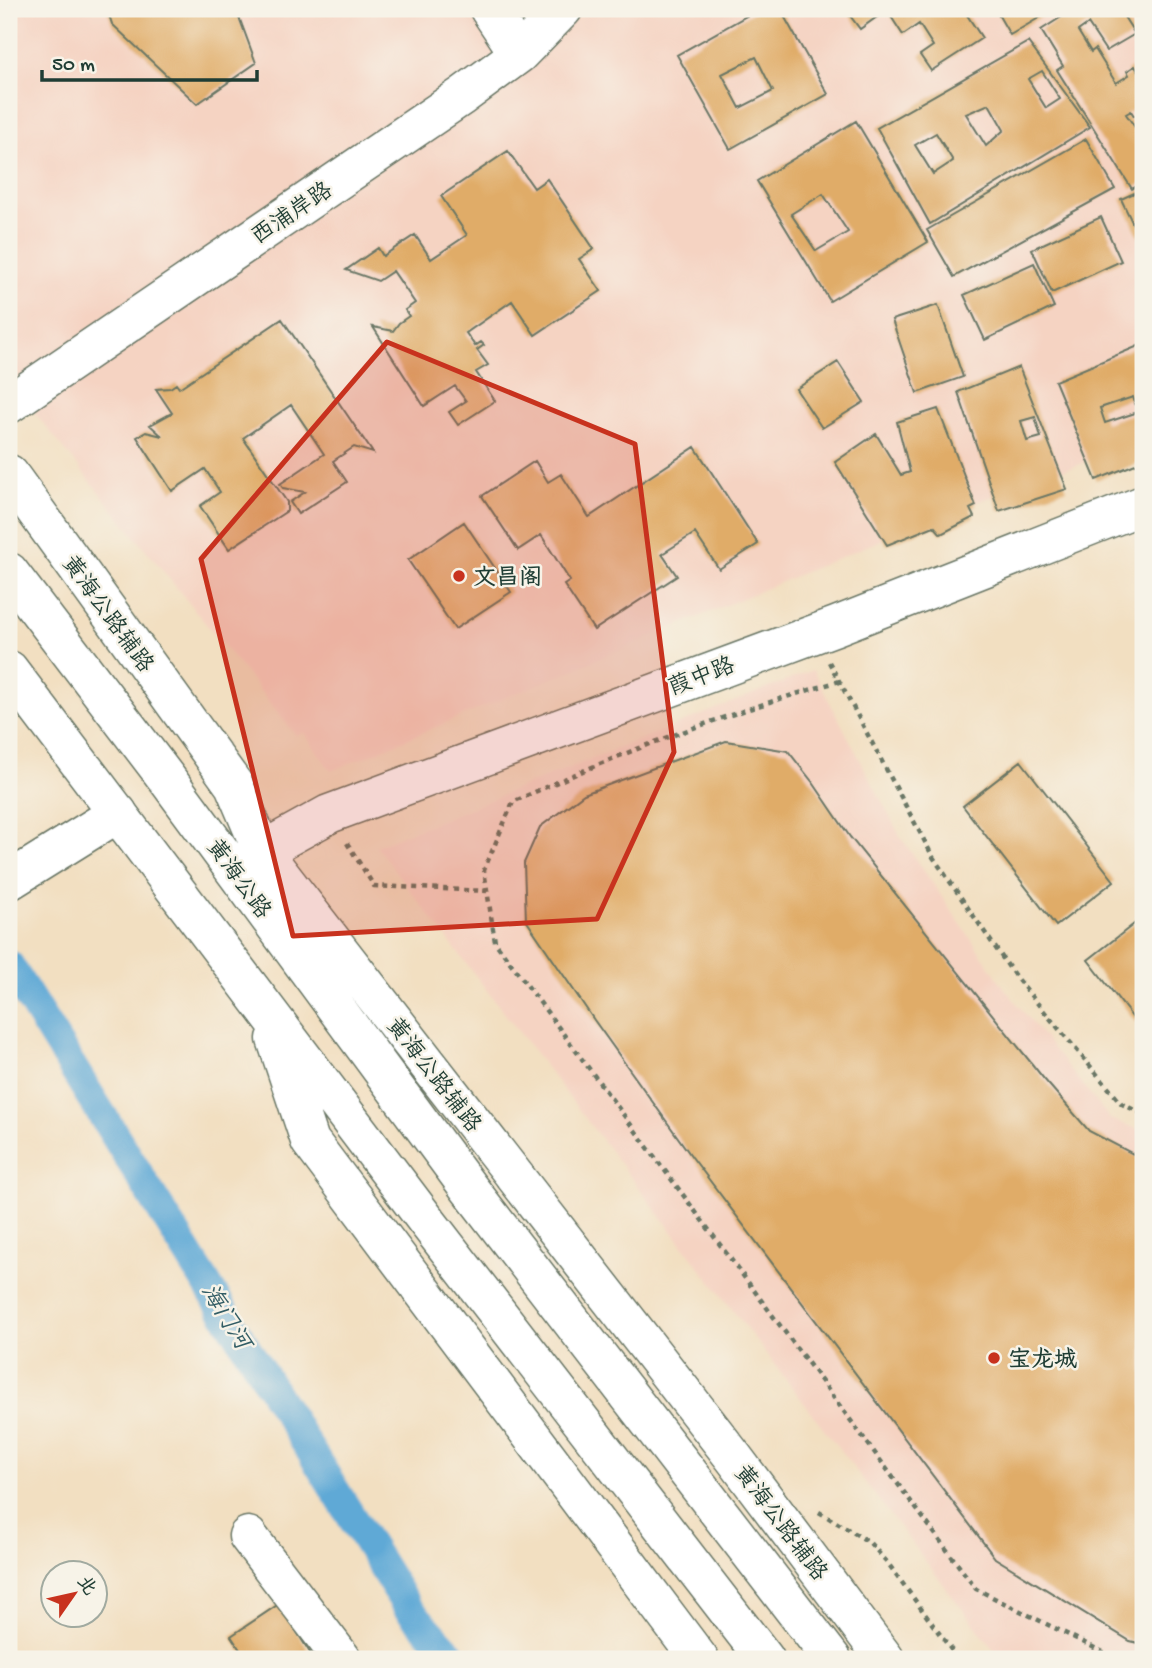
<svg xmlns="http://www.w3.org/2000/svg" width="1152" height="1668" viewBox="0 0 1152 1668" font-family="'Gochi Hand','LXGW WenKai TC',sans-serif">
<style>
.built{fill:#f5d3c2}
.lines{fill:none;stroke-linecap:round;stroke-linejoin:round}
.canal{stroke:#5ea9d6;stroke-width:30}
.building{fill:#e0ac68;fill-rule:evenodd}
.minor-casing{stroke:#697665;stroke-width:41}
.major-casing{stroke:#697665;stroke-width:41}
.path{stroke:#697665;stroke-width:4.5;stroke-dasharray:5 5;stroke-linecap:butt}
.minor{stroke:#fff;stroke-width:38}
.major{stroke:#fff;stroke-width:38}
.marked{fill:#c8321e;fill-opacity:0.2;stroke:#c8321e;stroke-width:5;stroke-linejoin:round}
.poi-dot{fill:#c8321e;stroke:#f7f3e8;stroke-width:2.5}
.labels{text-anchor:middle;stroke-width:5;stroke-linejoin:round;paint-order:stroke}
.street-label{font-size:23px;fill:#1f3d34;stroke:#f7f3e8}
.poi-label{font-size:23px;font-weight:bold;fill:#1f3d34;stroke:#f7f3e8;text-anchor:start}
.water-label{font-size:24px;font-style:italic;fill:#325d65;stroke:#f7f3e8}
</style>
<rect width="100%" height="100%" fill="#f7f3e8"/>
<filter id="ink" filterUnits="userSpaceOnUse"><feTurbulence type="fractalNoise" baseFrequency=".0143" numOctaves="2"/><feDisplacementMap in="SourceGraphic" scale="14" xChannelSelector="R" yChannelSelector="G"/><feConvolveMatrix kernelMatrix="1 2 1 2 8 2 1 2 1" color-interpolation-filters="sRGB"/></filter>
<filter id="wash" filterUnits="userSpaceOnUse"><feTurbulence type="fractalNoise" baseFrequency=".00686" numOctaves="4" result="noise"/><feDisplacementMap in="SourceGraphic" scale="28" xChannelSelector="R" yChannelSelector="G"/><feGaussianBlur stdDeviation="1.57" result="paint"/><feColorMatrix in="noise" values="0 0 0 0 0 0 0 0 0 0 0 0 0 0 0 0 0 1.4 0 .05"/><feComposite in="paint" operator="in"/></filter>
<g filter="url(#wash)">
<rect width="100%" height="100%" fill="#f2dfc1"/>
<path class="built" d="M 9,9 L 1143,9 L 1143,441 L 931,519 L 331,771 L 304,733 L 296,735 L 9,381 Z
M 813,670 L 900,836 L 1006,990 L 1110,1119 L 1143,1131 L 1143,1659 L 1001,1659 L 376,846 Z"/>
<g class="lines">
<path class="canal" d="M 9,965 L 408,1608 L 455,1659"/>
</g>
<g id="blocks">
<path class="building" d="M 107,9 L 236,9 L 256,63 L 197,104 L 112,24 Z
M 759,9 L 780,9 L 828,94 L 730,149 L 677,55 ZM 756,57 L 773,91 L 740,108 L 722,74 Z
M 845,9 L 888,9 L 860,29 Z
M 894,9 L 963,9 L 982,38 L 931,71 L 920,55 L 933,46 L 919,24 L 903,35 L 888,12 Z
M 995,9 L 1054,9 L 1010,35 Z
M 1074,9 L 1119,9 L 1135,34 L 1106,51 L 1088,24 L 1078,31 L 1091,52 L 1095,49 L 1116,83 L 1129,75 L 1127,71 L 1135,66 L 1138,71 L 1143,68 L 1143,116 L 1141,117 L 1139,113 L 1134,116 L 1131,111 L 1126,114 L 1143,139 L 1143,183 L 1132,189 L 1057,70 L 1063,66 L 1041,30 Z
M 1028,42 L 1090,127 L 930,224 L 877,128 ZM 1042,71 L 1060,99 L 1046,108 L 1028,79 ZM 989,104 L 1004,130 L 986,146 L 966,114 ZM 936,133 L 953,161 L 933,174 L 915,145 Z
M 856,121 L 928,242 L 830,301 L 757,181 ZM 823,194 L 848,232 L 816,251 L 791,214 Z
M 1086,139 L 1115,189 L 954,277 L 927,230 Z
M 508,151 L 534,188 L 547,179 L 594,249 L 579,259 L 601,291 L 535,335 L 512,301 L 466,333 L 475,346 L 481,342 L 484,345 L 477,350 L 488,365 L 476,372 L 495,401 L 458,425 L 449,412 L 466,401 L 455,386 L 424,406 L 373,327 L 393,331 L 399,323 L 409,316 L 405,310 L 415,303 L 393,271 L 378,281 L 346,270 L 378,248 L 383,256 L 415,235 L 431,259 L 467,235 L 441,196 Z
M 1143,189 L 1143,245 L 1121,199 Z
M 1101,217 L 1121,261 L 1052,293 L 1032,249 Z
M 1034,263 L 1054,307 L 985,340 L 964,295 Z
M 938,305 L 963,377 L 917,393 L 892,320 Z
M 282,319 L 373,453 L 354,447 L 333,461 L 347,482 L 298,514 L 290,502 L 305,492 L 283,488 L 280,484 L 324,454 L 291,405 L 243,438 L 287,502 L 287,511 L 229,549 L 200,506 L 220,492 L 205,469 L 172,491 L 137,437 L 146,432 L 162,436 L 150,425 L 172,413 L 156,389 L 170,388 L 176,384 L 179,388 Z
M 1143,344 L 1143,461 L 1096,480 L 1055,381 ZM 1133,397 L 1138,412 L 1105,423 L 1100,408 Z
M 838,362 L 864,402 L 822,428 L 796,389 Z
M 1019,367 L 1067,489 L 999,511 L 958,392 ZM 1035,417 L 1041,437 L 1027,441 L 1021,421 Z
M 938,409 L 976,506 L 970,509 L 974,517 L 941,534 L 934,526 L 887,545 L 835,462 L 876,434 L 901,475 L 910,472 L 897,422 Z
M 695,447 L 758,544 L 719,569 L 695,533 L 662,554 L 677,576 L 594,630 L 564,585 L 570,581 L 541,535 L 518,550 L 482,496 L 535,461 L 548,482 L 561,474 L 589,517 Z
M 464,522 L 511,592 L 455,629 L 408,560 Z
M 726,741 L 788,751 L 814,784 L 850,837 L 1044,1079 L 1089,1131 L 1143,1159 L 1143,1644 L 1130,1641 L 995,1558 L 692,1157 L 594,1020 L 526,920 L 524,863 L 540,827 L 584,794 Z
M 1021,761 L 1114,881 L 1056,926 L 963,806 Z
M 1143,917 L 1143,1031 L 1088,960 Z
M 279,1604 L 314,1659 L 246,1659 L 231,1636 Z"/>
</g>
</g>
<g filter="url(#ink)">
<use href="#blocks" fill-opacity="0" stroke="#697665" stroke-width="2"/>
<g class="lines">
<g class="minor-casing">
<path id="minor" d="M 489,9 L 519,54
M 9,404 L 462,96 L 519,54 L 563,9
M 262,851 L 329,814 L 836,626 L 1143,505
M 9,881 L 118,813
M 248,1536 L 342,1659"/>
</g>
<g class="major-casing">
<path id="major" d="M 9,474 L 234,785 L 262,851 L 734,1458 L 885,1659
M 9,572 L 167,779 L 468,1187 L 832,1659
M 9,670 L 425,1219 L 765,1659
M 276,1039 L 310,1141 L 699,1659"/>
</g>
<path class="path" d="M 829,662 L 933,857 L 1017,979 L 1122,1104 L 1143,1114
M 840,681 C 728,713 618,753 513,802 L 484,870 L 495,942 L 976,1589 L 1117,1659
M 347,843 L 374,886 L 487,891
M 819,1512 L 869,1542 L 887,1562 L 958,1659"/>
<use href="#minor" class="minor"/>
<use href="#major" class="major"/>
</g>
</g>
<path class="marked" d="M 387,342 L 635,444 L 674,752 L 597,919 L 293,936 L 201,559 Z"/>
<g class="poi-dot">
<circle cx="459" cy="576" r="7"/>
<circle cx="994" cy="1358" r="7"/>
</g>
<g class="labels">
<g class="street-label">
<text transform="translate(291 212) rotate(-34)" y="8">西浦岸路</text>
<text transform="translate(109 613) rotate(54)" y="8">黄海公路辅路</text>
<text transform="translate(701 675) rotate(-21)" y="8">葭中路</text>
<text transform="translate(240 878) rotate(54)" y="8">黄海公路</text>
<text transform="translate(435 1074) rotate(52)" y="8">黄海公路辅路</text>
<text transform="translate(782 1522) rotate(53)" y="8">黄海公路辅路</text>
</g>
<g class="poi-label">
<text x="473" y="584">文昌阁</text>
<text x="1008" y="1366">宝龙城</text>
</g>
<g class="water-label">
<text transform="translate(227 1316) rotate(58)" y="8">海门河</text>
</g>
</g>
<rect width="1152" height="1668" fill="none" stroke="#f7f3e8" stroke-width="35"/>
<g transform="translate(74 1594) rotate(56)"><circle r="33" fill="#f7f3e8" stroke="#a1aaa0" stroke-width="2"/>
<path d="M0-5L12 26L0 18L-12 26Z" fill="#c8321e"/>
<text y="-10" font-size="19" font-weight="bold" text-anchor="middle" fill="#1f3d34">北</text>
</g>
<path d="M42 70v10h215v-10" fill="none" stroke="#1f3d34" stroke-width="3.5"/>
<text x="52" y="70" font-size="21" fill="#1f3d34" stroke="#f7f3e8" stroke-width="5" paint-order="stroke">50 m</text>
</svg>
